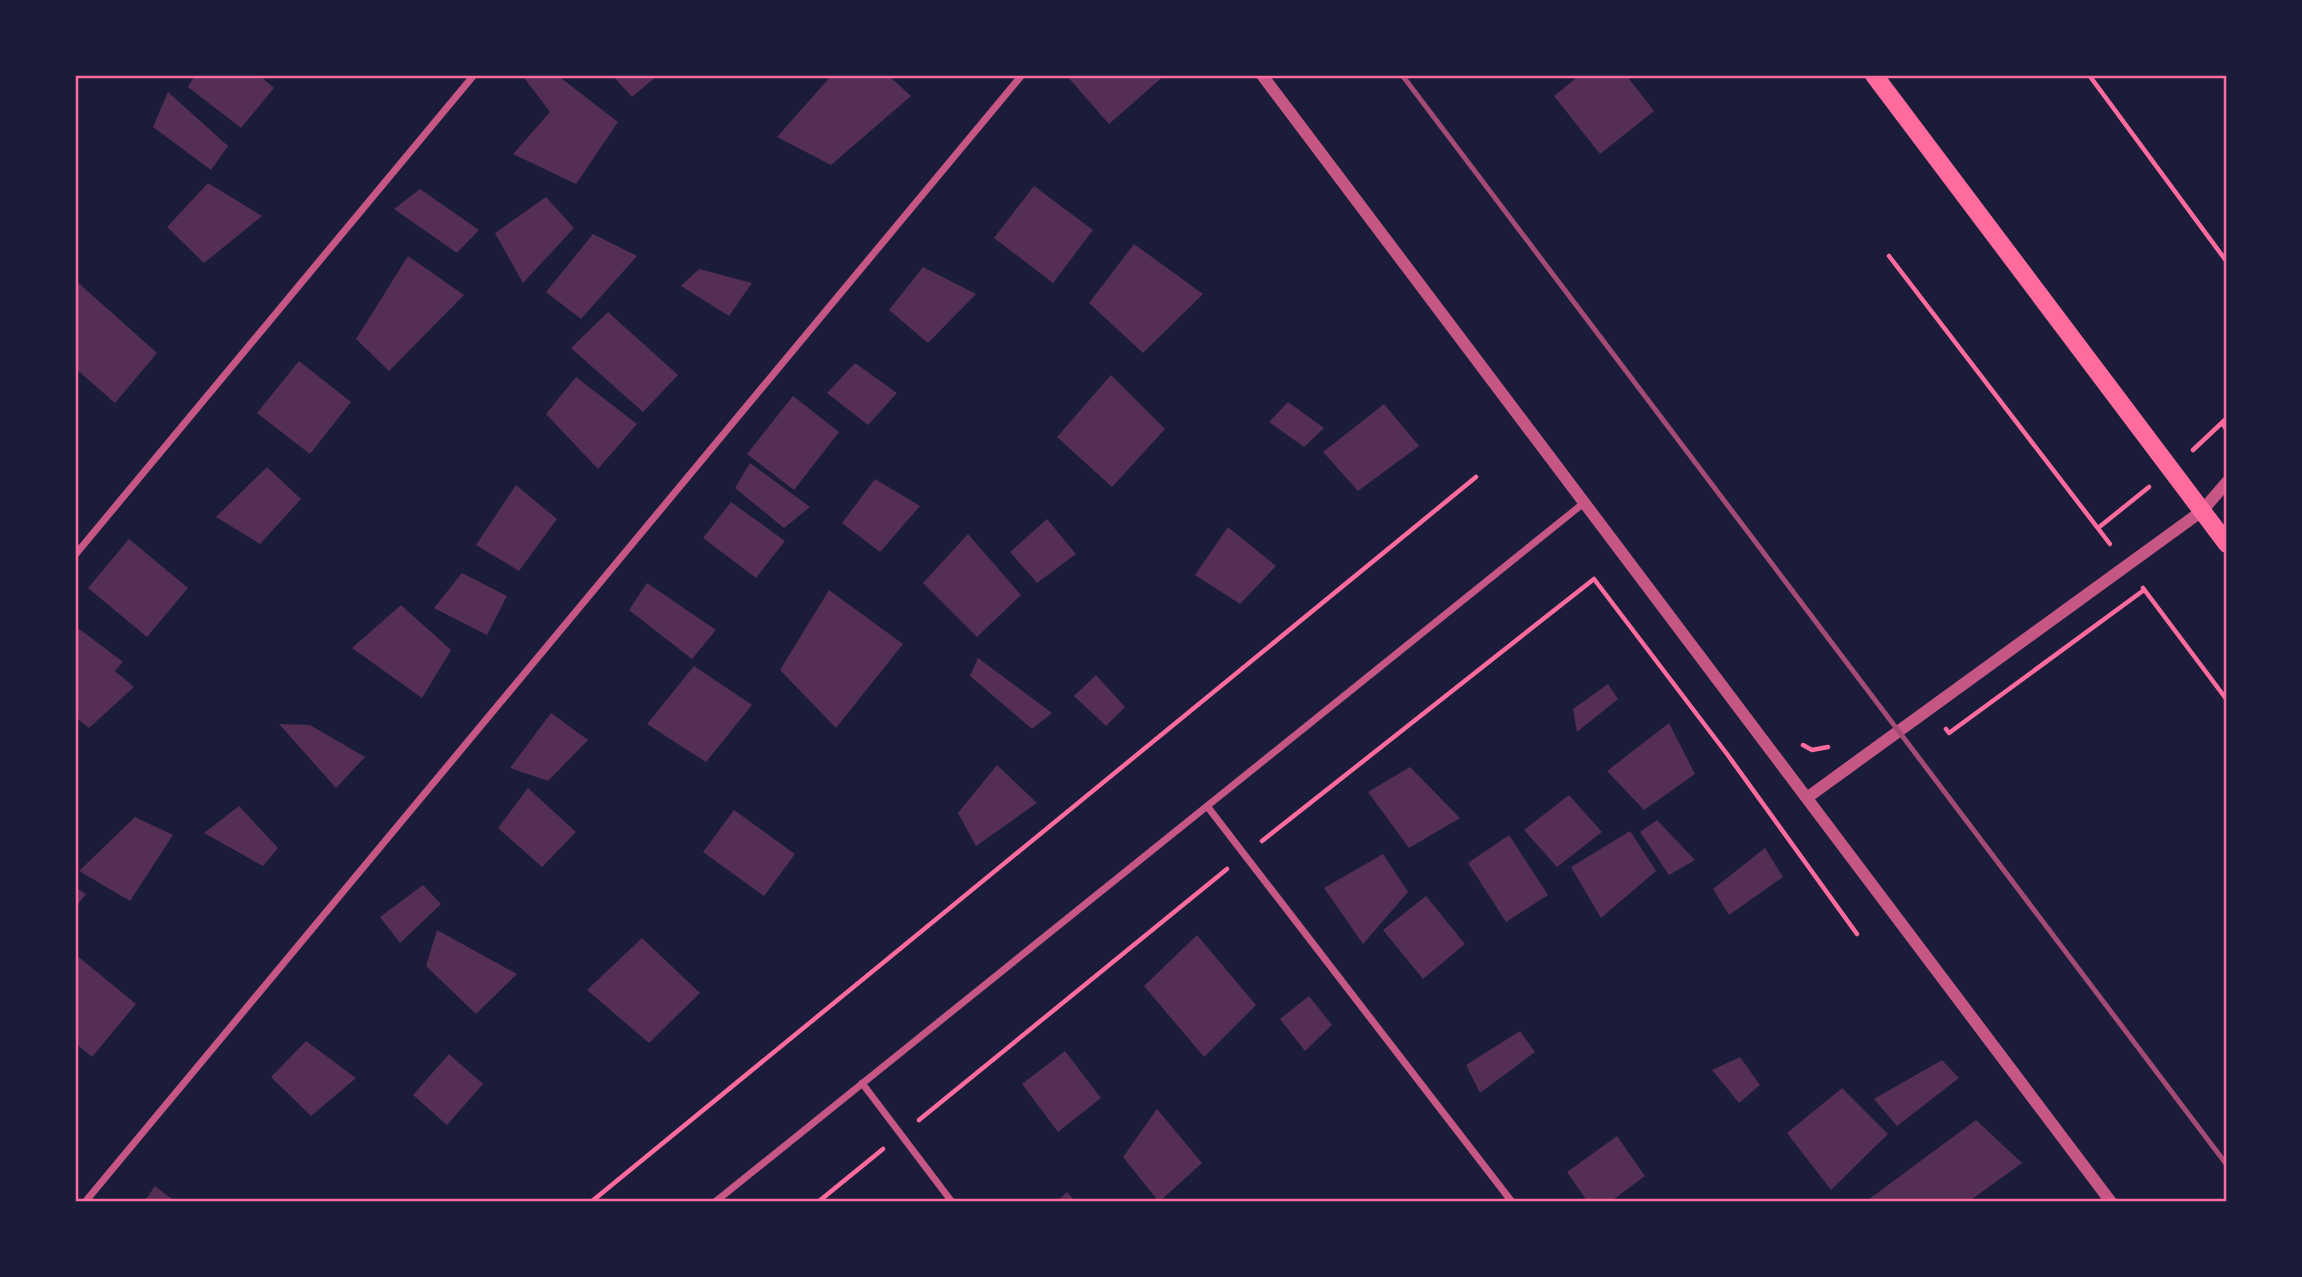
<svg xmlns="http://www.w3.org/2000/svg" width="2302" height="1277" viewBox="0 0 2302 1277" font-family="Ubuntu,sans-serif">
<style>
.building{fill:#542f53}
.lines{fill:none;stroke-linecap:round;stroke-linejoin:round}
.path{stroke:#ff6b9d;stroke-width:4.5}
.minor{stroke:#c65784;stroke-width:7}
.tertiary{stroke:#c65784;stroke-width:12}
.primary{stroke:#ff6b9d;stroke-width:18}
.rail{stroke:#a44b75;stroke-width:5}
.neatline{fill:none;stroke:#ff6b9d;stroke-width:2.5}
</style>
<rect width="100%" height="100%" fill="#1b1b3a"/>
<path class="building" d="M 195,75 L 259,75 L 274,88 L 241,128 L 188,87 Z
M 522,75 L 557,75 L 618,122 L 576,184 L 513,154 L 550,112 Z
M 612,75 L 658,75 L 632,97 Z
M 832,75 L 888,75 L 911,96 L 831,165 L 777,137 Z
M 1066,75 L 1165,75 L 1109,124 Z
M 1580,75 L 1626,75 L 1654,111 L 1600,154 L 1554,96 Z
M 168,92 L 228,146 L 211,170 L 153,127 Z
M 208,183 L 262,216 L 204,263 L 167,227 Z
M 1034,186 L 1093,230 L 1053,283 L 994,238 Z
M 420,189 L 479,230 L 457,253 L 394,209 Z
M 546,197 L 574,228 L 523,283 L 495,233 Z
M 593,234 L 637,256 L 581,319 L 546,292 Z
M 1134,244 L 1203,294 L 1143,353 L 1089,303 Z
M 408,256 L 464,295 L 389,371 L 356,339 Z
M 923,267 L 976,294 L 928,343 L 889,310 Z
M 699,269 L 752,283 L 729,316 L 681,286 Z
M 75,280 L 157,353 L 115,403 L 75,368 Z
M 608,312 L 678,375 L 643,412 L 571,348 Z
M 299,361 L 351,402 L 310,454 L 257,413 Z
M 855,363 L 897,393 L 868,425 L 827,393 Z
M 1111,375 L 1165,429 L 1112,487 L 1057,437 Z
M 576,377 L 637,424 L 598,469 L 546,414 Z
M 793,396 L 839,432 L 794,490 L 747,454 Z
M 1288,402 L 1324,428 L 1304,447 L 1269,422 Z
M 1384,404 L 1419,446 L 1358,491 L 1323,452 Z
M 750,463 L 810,507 L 784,528 L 735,488 Z
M 267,467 L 301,499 L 260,544 L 216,517 Z
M 875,479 L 920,506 L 880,552 L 842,523 Z
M 516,485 L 557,519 L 519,571 L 476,545 Z
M 731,502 L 785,541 L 756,578 L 703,538 Z
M 1047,519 L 1076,554 L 1037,583 L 1010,552 Z
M 1228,527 L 1276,566 L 1240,604 L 1195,575 Z
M 968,534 L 1021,595 L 977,637 L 923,583 Z
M 129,539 L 188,588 L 147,637 L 88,588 Z
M 462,573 L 507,596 L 487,635 L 434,608 Z
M 647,583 L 716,630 L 692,659 L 629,610 Z
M 829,590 L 903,644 L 836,728 L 780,670 Z
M 401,605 L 451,650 L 422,698 L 352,648 Z
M 78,628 L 123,662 L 115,671 L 134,687 L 89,728 L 75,717 L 75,632 Z
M 978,658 L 1052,713 L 1032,729 L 970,676 Z
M 694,666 L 752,705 L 706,762 L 647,724 Z
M 1096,675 L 1125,707 L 1106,726 L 1074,696 Z
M 1608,684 L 1618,699 L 1577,732 L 1573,709 Z
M 551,713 L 588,740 L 548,781 L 510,768 Z
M 1669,723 L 1695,774 L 1644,810 L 1607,771 Z
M 279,724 L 310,725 L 365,757 L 336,788 Z
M 997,765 L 1037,803 L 976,846 L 958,813 Z
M 1410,767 L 1460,818 L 1409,848 L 1368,792 Z
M 528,788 L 576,832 L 542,867 L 498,828 Z
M 1569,795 L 1602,832 L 1557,867 L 1524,830 Z
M 239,806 L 278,848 L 263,866 L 204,833 Z
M 734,810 L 795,854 L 764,896 L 703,852 Z
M 135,817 L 173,835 L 130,901 L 79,871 Z
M 1657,820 L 1695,860 L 1669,875 L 1640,832 Z
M 1630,831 L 1656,871 L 1601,918 L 1571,867 Z
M 1509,835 L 1548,895 L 1506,922 L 1468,863 Z
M 1765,848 L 1783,877 L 1729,915 L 1713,889 Z
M 1383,854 L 1408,892 L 1363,944 L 1324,888 Z
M 423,885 L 441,904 L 400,943 L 380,917 Z
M 75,887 L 86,894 L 75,908 Z
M 1426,896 L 1465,944 L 1423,979 L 1383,930 Z
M 437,930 L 517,974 L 476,1014 L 426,966 Z
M 1197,935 L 1256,1005 L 1204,1057 L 1144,986 Z
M 642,938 L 700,993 L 649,1043 L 587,990 Z
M 75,954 L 136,1004 L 92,1057 L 75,1043 Z
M 1309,996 L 1332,1025 L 1305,1051 L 1280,1019 Z
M 1520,1031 L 1535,1052 L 1480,1093 L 1466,1065 Z
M 306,1041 L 356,1078 L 311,1116 L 271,1077 Z
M 1065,1051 L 1101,1098 L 1058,1132 L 1022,1084 Z
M 449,1054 L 483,1084 L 447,1125 L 413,1095 Z
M 1740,1057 L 1760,1085 L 1739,1103 L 1712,1070 Z
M 1942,1060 L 1959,1078 L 1897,1126 L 1874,1099 Z
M 1842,1088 L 1888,1134 L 1831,1190 L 1787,1133 Z
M 1157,1109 L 1202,1163 L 1159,1202 L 1123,1157 Z
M 1976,1120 L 2022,1163 L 1968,1202 L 1865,1202 Z
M 1617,1136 L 1645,1176 L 1610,1202 L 1588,1202 L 1567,1172 Z
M 155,1186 L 176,1202 L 144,1202 Z
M 1067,1192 L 1076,1202 L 1056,1202 Z"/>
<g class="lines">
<path class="path" d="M 2089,75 L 2227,262
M 1889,256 L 2110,544
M 2222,423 L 2227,430
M 2193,450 L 2227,418
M 2098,528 L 2149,487
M 2143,588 L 2227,700
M 1946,729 L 1949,733 L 2144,590
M 1803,745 L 1812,750 L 1828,747
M 1262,841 L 1594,579 L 1727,754 L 1857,934
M 919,1120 L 1227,869
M 591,1202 L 1476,477
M 818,1202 L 883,1149"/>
<path class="minor" d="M 75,555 L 474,75
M 1207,806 L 1512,1202
M 862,1083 L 952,1202
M 85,1202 L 1022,75
M 715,1202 L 1585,502"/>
<path class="tertiary" d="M 1262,75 L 2111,1202
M 1808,797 L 2202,511 L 2227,482"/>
<path class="primary" d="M 1874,75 L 2227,544"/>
<path class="rail" d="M 1402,75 L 2227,1165"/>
</g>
<rect width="2302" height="1277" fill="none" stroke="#1b1b3a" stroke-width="154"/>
<rect x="77" y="77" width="2148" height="1123" class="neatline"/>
</svg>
